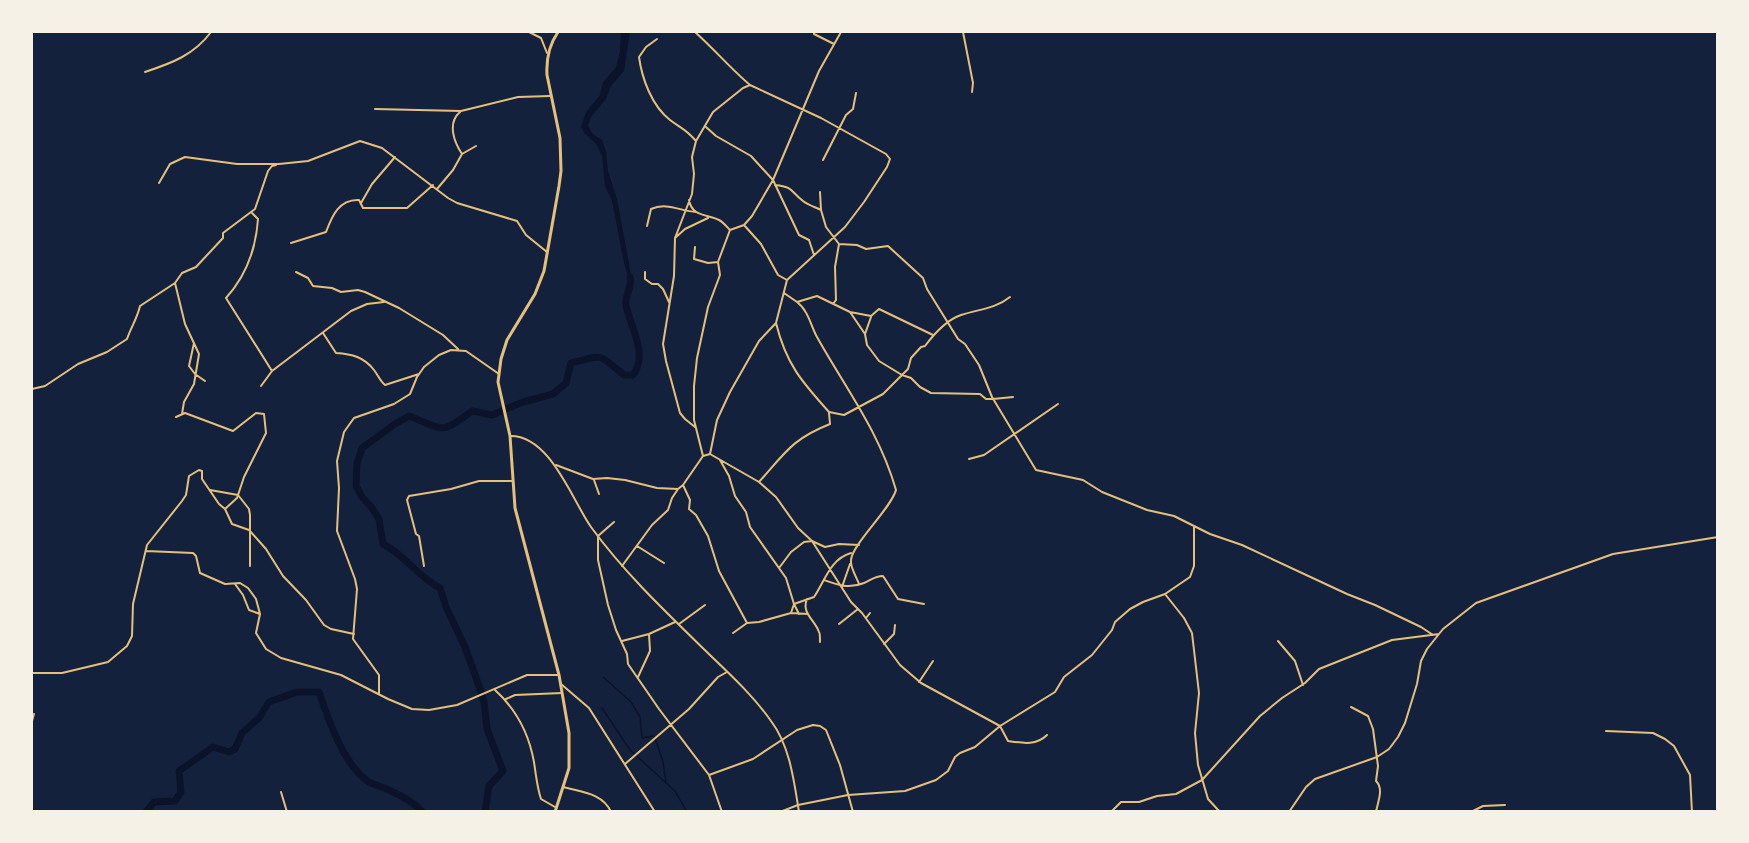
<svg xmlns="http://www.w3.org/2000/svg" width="1749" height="843" viewBox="0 0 1749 843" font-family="Arial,sans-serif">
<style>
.water{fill:#0b132b}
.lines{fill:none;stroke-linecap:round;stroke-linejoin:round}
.stream{stroke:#0b132b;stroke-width:1.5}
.river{stroke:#0b132b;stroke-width:7}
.minor{stroke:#e5c07b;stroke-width:2}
.tertiary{stroke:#e5c07b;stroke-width:2}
.trunk{stroke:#e5c07b;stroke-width:3}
</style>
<rect width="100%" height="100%" fill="#14213d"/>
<path class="water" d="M 621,32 L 630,32 L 624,71 L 611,86 L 606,99 L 591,117 L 588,126 L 593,134 L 602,140 L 606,151 L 608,171 L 617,199 L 633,285 L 628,284 L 629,279 L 624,263 L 612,201 L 605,186 L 602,156 L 596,144 L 584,133 L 581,127 L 586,112 L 600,95 L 603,82 L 616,67 L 620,52 Z"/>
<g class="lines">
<path class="stream" d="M 603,677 L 631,702 L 640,717 L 642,738 L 653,736 L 655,738 L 663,762 L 666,783
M 602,708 L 630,750 L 675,791 L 687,812"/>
<path class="river" d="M 146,812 L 154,802 L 175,801 L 181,792 L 179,771 L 213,747 L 229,752 L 235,749 L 242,733 L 259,718 L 269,702 L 297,692 L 319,692 C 328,719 344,766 369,782 C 376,786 384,787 391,791 C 402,796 414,803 423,812
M 485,812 L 489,786 L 503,771 L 487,729 L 484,702 L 480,689 L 465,647 L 446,607 L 440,588 C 418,577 405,555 383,544 L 379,519 L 372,508 L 362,497 L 356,486 L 357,464 L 362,448 L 395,424 L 409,416 C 445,430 440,435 472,411 L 492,415 L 523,402 L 553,394 L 566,383 L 571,363 C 605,355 596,352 624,375 L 633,375 C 649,354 630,327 626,305 C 624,296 633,287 630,277"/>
<path class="minor" d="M 529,32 L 541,38 L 547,53
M 695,32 C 714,49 731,69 750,85
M 814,32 L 814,34 L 834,44
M 963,32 L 973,83 L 972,92
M 657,39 L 646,47 L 639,57 C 642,79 652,106 670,120 C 682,129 686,129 696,141
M 145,72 C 172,63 194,55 211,32
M 375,109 L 461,111 L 518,97 L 550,96
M 460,112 C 447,123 454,142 462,154
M 706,127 L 716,136 L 751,156 L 773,180 L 799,235 L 809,240 L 814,255
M 823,160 L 846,115 L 853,109 L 856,93
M 159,183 L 170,164 L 185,157 L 237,164 L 279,164 L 308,161 L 360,141 L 382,148 L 448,198 L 457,203 L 517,221 L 526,235 L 547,252
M 775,185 C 794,187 790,191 803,201 C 808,205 815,207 821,210
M 437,189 L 453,170 L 462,154 L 476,146
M 820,192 L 821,210 L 826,227 L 839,244 L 857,245 L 866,249 L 888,246 L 923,278 L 927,289 L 958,339 L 965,344 L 979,365 L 992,397 L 1036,470 L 1083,480 L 1102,492 L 1147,510 L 1174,516 L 1210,534 L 1242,545 L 1347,594 L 1375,605 L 1421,627 L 1433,635
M 689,200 C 692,217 707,214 719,220 C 723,222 727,227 730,230
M 361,203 L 372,184 L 395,157
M 252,213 L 258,219 C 256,249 245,277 226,298 L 272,371
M 744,225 L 761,244 L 778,275 L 787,280
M 647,226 L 651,209 C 667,202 680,211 696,212
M 675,238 L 685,229 L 708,218
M 291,243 L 326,232 C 332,216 339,199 359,200 L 363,208 L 407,208 L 433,185
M 695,247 L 694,259 L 708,263 L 718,262
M 296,272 L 308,278 L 313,286 L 332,288 L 341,292 L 358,290 L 365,292 L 399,308 L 443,335 L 458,349
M 645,272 L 645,279 L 652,284 L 658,284 L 663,289 L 669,302
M 175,283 L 185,324 L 199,354 L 194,384 L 184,402 L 182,414
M 784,293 L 797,302 L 817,296 L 850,312 L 871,316 L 879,309 L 933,335
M 797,302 C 808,310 811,326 817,337 C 846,389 879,431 896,490 C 891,509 849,547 851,562 C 851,569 857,578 859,584
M 833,304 L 836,300 L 835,267 L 839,244
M 850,312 L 865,334 L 867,345 L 879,361 L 902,375 L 911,378 L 920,387 L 931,393 L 980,394 L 986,399 L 993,399 L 1013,397
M 776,323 C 786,364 802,382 829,412 L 844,415 L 883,394 L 908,369 L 911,358 L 921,347 L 925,346 C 934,334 946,320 961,315 C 979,309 995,309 1010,297
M 323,333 L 336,353 C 352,354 364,357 374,370 C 378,375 380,381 385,385 L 419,374
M 865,334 L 871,317
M 194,343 L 189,366 L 195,374 L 205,381
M 261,386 L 272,371 L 351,311 L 367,304 L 384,302
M 32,389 L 45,386 L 78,364 L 107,352 L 127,339 C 131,327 137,319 140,306 L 175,283 L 182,273 L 196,267 L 223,238 L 223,233 L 255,209 L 268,171 L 272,166 L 276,165
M 176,417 L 185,413 L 233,431 L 256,413 L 264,414 L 266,433 L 244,477 L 237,498 L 225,509
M 710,454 L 759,482 L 776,497 L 798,528 L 812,541 L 851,602 L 862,613 L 900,665 L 921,683 L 1000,726 L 1008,741 C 1022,743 1036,746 1047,735
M 703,456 L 694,420 L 694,386 L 697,358 L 708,307 L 720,275 L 718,262 L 730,230 L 744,225 L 752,216 L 773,180 L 819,71 L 841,32
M 969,459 L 984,455 L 1058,404
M 720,460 L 729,476 L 735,496 L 746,512 L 750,527 L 786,578 L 794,604 L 814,597 C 825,581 830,559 851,553
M 556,465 L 593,479 L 607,478 L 625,480 L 657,488 L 678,489
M 594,480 L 599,494
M 759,482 C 785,453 792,439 830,424 L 829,413
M 683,485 L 690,500 L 689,509 L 696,515 L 708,536 L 719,571 L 747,623
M 210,490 L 238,495 L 249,509 L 250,515 L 250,566
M 614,522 L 598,536 L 598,560 L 608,605 L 616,630 L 627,654 L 628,664 L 659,709 L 709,775 L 722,812
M 637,546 L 664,563
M 146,551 L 193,553 L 196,556 L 200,573 L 225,584 L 240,583 L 248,588 L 256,599 L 260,614 L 256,633 L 266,649 L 281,658 L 341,675 L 388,699 L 412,709 L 429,710 L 457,705 L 527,675 L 559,675
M 424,566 L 419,536 L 416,534 L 407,500 L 409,496 L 451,489 L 479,481 L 512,481
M 622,566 L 652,525 L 668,510 L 672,498 L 678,489 L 683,485 L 703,456 L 710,454 L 717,420 L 730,392 L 759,341 L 776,323 L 787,280 L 845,227 L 864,202 L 887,167 L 890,159 L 886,154 L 821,118 L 750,85 L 743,88 L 713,112 L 696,141 L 692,157 L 694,174 L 692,194 L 675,238 L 674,276 L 663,344 L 666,361 L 680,413 L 685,419 L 695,427
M 779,568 L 791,552 L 804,542 L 812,541 L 825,547 L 839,544 L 859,545
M 824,580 C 838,585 849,589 864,583 C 871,580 875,576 883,576 L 898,599 L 924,604
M 235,584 L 243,595 L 249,610 L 260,614
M 842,587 L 850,564
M 1165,594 L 1184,618 L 1192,633 L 1199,693 L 1195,733 L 1198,765 L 1208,799 L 1220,812
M 807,599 C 801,613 815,620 819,632 C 820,633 820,641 820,642
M 799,614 L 794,604 L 791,613 L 808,614
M 866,618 L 870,613
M 679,624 L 705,605
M 839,624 L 858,609
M 733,633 L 747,623 L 759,622 L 791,613
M 622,641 L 649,634 L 675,622
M 1278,641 L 1295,661 L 1303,685
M 884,644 L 894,634 L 895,625
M 32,673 L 62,673 L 108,662 L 127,646 L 132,636 L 133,604 L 147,545 L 182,501 L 186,495 L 189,476 L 199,470 L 202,471 L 202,479 L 219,504 L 225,509 L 232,524 L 249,530 L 266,549 L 283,576 L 306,600 L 324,625 L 331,629 L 354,634
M 638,677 L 650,651 L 649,634
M 919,682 L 933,661
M 561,684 L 589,708 L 655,812
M 495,690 C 517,710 529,734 534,762 C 536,775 537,787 541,799 L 555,807
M 379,693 L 379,675 L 353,639 L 357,589 L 355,579 L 337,531 L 339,488 L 337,461 L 344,432 L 354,418 L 394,404 L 410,394 L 417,377 L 424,367 L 439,355 L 451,350 L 466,351 L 499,374
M 506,699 L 515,695 L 562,693
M 1351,707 L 1368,716 L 1373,729 L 1378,766 L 1376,781 C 1384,789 1378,801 1376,812
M 32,721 L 34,714
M 1606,731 L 1653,733 L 1665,739 L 1674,746 L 1690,775 L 1692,812
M 625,764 L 689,709 L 718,677 L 727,672
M 709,775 L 753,759 L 797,730 L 813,725 L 820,726 L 826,730 L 840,765 L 853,812
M 563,787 C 581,792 603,793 611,812
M 281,792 L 287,812
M 780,812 L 798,805 L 848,795 L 905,791 L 936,780 L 948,771 L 955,757 L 960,753 L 975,747 L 1000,726 L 1055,692 L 1064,677 L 1092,655 L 1112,630 L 1115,622 L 1130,609 L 1143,602 L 1165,594 L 1190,577 L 1194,566 L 1194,526
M 1111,812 L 1121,802 L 1139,802 L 1157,796 L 1176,794 L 1202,780 L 1260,716 L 1282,698 L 1305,683 L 1319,669 L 1392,640 L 1439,634
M 1289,812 L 1306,787 L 1315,779 L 1377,757 L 1389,749 L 1398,737 L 1405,723 L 1417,684 L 1421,661 L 1427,649 L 1443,629 L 1476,603 L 1613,554 L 1718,537
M 1471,812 L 1483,806 L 1505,805"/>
<path class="tertiary" d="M 510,436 C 550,435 572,500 591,527 C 626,575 670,616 712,657 C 733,677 755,698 771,721 C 790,746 794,781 799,812"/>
<path class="trunk" d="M 555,812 L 569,768 L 569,733 L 559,675 L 515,508 L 510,436 L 498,382 L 501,359 L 507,340 L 535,294 L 544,271 L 559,186 L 561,171 L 560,138 L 547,75 C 546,58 549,45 558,32"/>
</g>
<rect width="1749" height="843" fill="none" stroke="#f6f1e7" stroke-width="66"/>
</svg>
